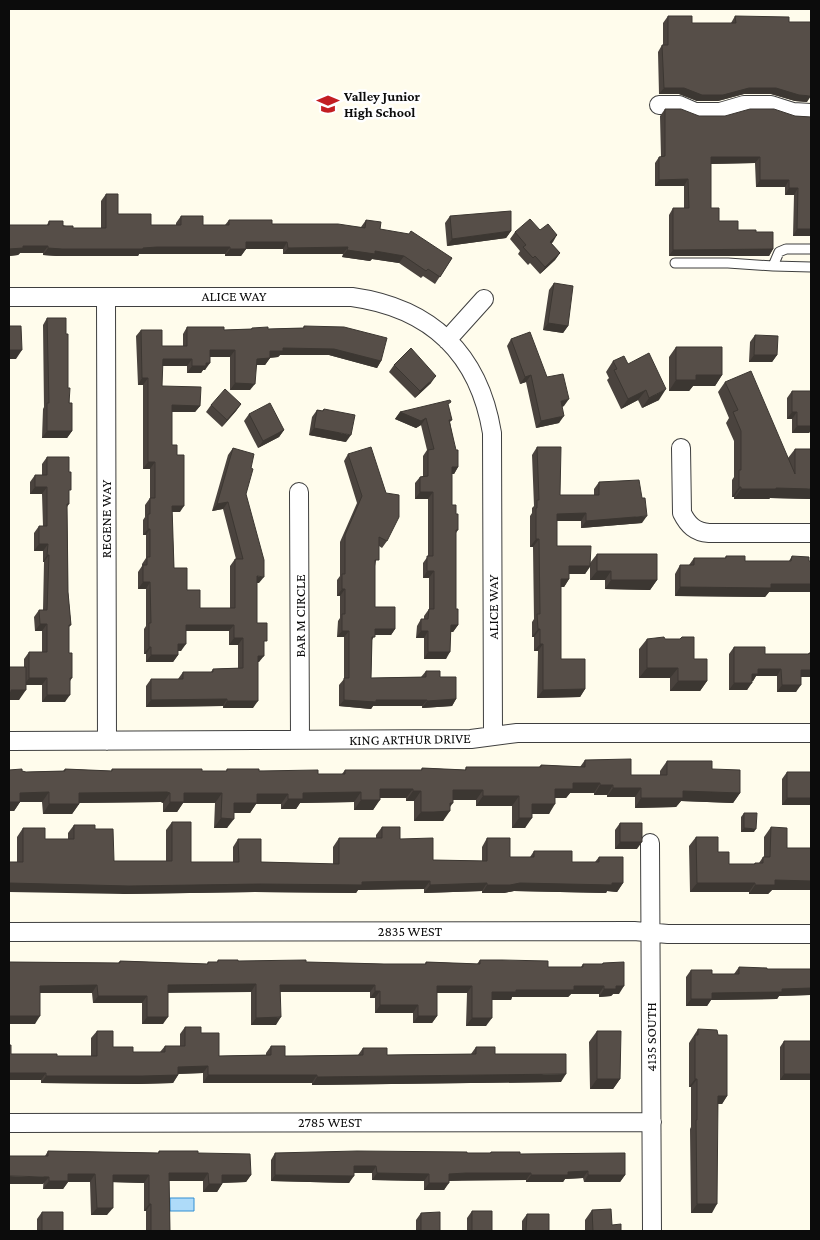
<svg xmlns="http://www.w3.org/2000/svg" width="820" height="1240" viewBox="0 0 820 1240" font-family="'Crimson Pro',serif">
<style>
.water{fill:#aedbf9;stroke:#328fd3}
.lines{fill:none;stroke-linecap:round;stroke-linejoin:round}
.lane-casing{stroke:#3f3f3f;stroke-width:11}
.street-casing{stroke:#3f3f3f;stroke-width:20}
.lane{stroke:#fff;stroke-width:9}
.street{stroke:#fff;stroke-width:18}
.wall{fill:#4a433e}
.shaded-wall{fill:#3c3732}
.building{fill:#564e48;stroke:#3c3732}
.labels{text-anchor:middle;stroke-width:5;stroke-linejoin:round;paint-order:stroke}
.poi-label{font-size:14px;font-weight:bold;fill:#0c0c0c;stroke:#fff;text-anchor:start}
.street-label{font-size:14px;fill:#0c0c0c;stroke:#fff}
</style>
<rect width="100%" height="100%" fill="#fffcec"/>
<path class="water" d="M 170,1198 L 194,1198 L 194,1211 L 170,1211 Z"/>
<g class="lines">
<g class="lane-casing">
<path id="lane" d="M 675,263 L 728,263 L 773,266 L 779,252 L 786,249 L 811,249
M 773,266 L 811,267"/>
</g>
<g class="street-casing">
<path id="street" d="M 659,105 L 679,105 L 695,112 L 720,112 L 744,105 L 771,105 L 793,112 L 811,113
M 9,297 L 352,297 C 431,308 479,354 492,433 L 493,736
M 106,297 L 107,741
M 447,340 L 484,299
M 681,448 L 682,513 C 688,525 695,532 709,533 L 811,533
M 299,492 L 300,740
M 9,741 L 471,739 L 517,733 L 811,733
M 650,843 L 652,1231
M 9,932 L 634,931 L 668,934 L 811,934
M 9,1123 L 652,1122"/>
</g>
<use href="#lane" class="lane"/>
<use href="#street" class="street"/>
</g>
<path class="wall" d="M 668,16 L 692,23 L 731,23 L 735,16 L 789,22 L 807,102 L 795,101 L 771,94 L 744,94 L 718,101 L 697,101 L 679,94 L 659,94 L 658,52 L 662,45 L 663,45 L 663,23 Z
M 665,109 L 699,116 L 795,116 L 811,117 L 811,236 L 793,236 L 794,195 L 785,195 L 785,187 L 756,187 L 755,163 L 711,164 L 711,208 L 719,221 L 738,230 L 756,232 L 773,249 L 769,256 L 669,256 L 669,215 L 673,208 L 684,208 L 684,186 L 655,186 L 655,163 L 659,157 L 661,157 L 660,116 Z
M 106,194 L 118,214 L 151,225 L 176,225 L 176,223 L 181,216 L 203,225 L 225,225 L 229,220 L 272,224 L 361,227 L 366,220 L 380,229 L 452,258 L 435,284 L 423,276 L 421,278 L 399,263 L 372,259 L 370,261 L 342,257 L 343,254 L 283,254 L 283,249 L 246,249 L 241,256 L 225,256 L 225,254 L 139,254 L 138,256 L 57,256 L 43,255 L 43,253 L 20,253 L 18,255 L 9,256 L 9,225 L 47,225 L 49,221 L 73,228 L 101,228 L 101,201 Z
M 450,216 L 511,231 L 506,238 L 447,246 L 445,223 Z
M 540,230 L 553,242 L 551,243 L 560,253 L 555,260 L 540,274 L 530,263 L 528,265 L 518,254 L 520,251 L 510,239 L 515,232 Z
M 554,283 L 568,326 L 563,333 L 543,330 L 549,290 Z
M 47,318 L 68,388 L 72,431 L 67,438 L 42,438 L 43,409 L 44,407 L 43,325 Z
M 304,326 L 381,361 L 377,368 L 329,355 L 280,355 L 278,357 L 270,358 L 265,365 L 256,365 L 250,390 L 230,390 L 230,357 L 210,357 L 205,370 L 203,370 L 201,373 L 187,373 L 187,366 L 162,366 L 162,386 L 200,406 L 195,412 L 172,412 L 172,445 L 177,455 L 180,512 L 172,512 L 174,568 L 187,590 L 200,608 L 230,608 L 230,566 L 235,559 L 236,559 L 223,509 L 212,511 L 228,455 L 233,448 L 251,468 L 246,494 L 259,583 L 257,583 L 257,623 L 264,645 L 259,662 L 258,662 L 253,708 L 223,708 L 223,706 L 146,707 L 146,686 L 151,679 L 178,679 L 183,672 L 211,672 L 213,669 L 238,668 L 238,645 L 229,645 L 229,631 L 186,631 L 181,651 L 178,651 L 178,655 L 173,662 L 146,662 L 146,654 L 144,654 L 144,629 L 146,626 L 146,589 L 138,589 L 138,572 L 142,566 L 142,564 L 146,558 L 146,535 L 143,535 L 143,520 L 145,517 L 145,505 L 150,498 L 150,469 L 143,469 L 143,385 L 138,385 L 136,336 L 141,330 L 162,346 L 183,346 L 183,334 L 187,327 L 224,330 L 251,329 L 252,328 L 268,329 L 303,328 Z
M 755,335 L 777,355 L 772,362 L 749,362 L 750,342 Z
M 511,339 L 547,377 L 564,406 L 562,407 L 559,423 L 536,428 L 526,382 L 520,384 L 507,346 Z
M 676,347 L 722,375 L 715,386 L 693,386 L 689,391 L 669,391 L 669,357 Z
M 613,361 L 628,364 L 659,400 L 642,408 L 638,400 L 621,409 L 607,380 L 609,378 L 606,372 Z
M 394,365 L 431,383 L 415,398 L 389,372 Z
M 725,382 L 788,458 L 795,449 L 811,499 L 770,498 L 769,499 L 734,499 L 734,497 L 732,497 L 732,480 L 734,477 L 734,441 L 726,423 L 729,418 L 718,392 Z
M 792,391 L 811,391 L 811,430 L 809,433 L 792,433 L 792,419 L 787,419 L 787,398 Z
M 241,404 L 236,411 L 222,427 L 206,412 L 211,405 Z
M 448,407 L 452,420 L 450,422 L 458,467 L 454,474 L 452,474 L 452,505 L 456,514 L 458,530 L 456,533 L 456,609 L 458,625 L 453,632 L 451,632 L 446,659 L 424,659 L 424,638 L 416,638 L 417,626 L 421,619 L 424,619 L 424,616 L 429,609 L 429,578 L 423,578 L 423,563 L 428,556 L 428,499 L 415,499 L 415,483 L 420,477 L 423,476 L 423,456 L 427,450 L 421,425 L 416,428 L 395,419 L 400,412 Z
M 324,409 L 346,442 L 309,435 L 312,417 L 317,410 L 322,411 Z
M 249,414 L 284,430 L 279,437 L 258,448 L 244,421 Z
M 537,447 L 560,495 L 594,495 L 594,489 L 599,482 L 642,523 L 581,528 L 581,521 L 557,521 L 557,546 L 590,563 L 597,554 L 657,580 L 650,590 L 605,589 L 605,580 L 590,580 L 590,567 L 585,574 L 569,574 L 569,579 L 564,587 L 561,587 L 561,659 L 585,689 L 580,697 L 537,698 L 538,651 L 534,651 L 534,637 L 532,637 L 532,622 L 534,619 L 533,547 L 530,547 L 530,516 L 532,513 L 532,508 L 534,506 L 532,455 Z
M 348,454 L 387,541 L 382,548 L 379,546 L 375,566 L 375,607 L 395,629 L 391,635 L 375,635 L 372,640 L 371,678 L 421,677 L 426,671 L 440,677 L 456,699 L 452,706 L 422,708 L 422,706 L 373,706 L 371,709 L 339,706 L 339,685 L 344,679 L 344,637 L 337,637 L 338,621 L 340,618 L 340,596 L 337,596 L 337,580 L 340,576 L 340,542 L 357,503 L 344,461 Z
M 47,457 L 69,493 L 69,504 L 67,507 L 68,592 L 71,625 L 69,627 L 69,653 L 72,678 L 70,681 L 65,702 L 42,702 L 42,685 L 26,685 L 19,700 L 24,667 L 24,659 L 29,652 L 42,652 L 42,631 L 35,631 L 34,617 L 39,610 L 43,610 L 44,562 L 43,562 L 43,551 L 34,551 L 34,533 L 39,526 L 43,526 L 42,494 L 30,494 L 30,482 L 35,475 L 42,475 L 42,464 Z
M 726,556 L 745,561 L 789,561 L 792,556 L 811,592 L 769,592 L 765,597 L 675,596 L 675,574 L 680,565 L 689,565 L 694,558 L 725,558 Z
M 647,639 L 680,639 L 694,659 L 707,681 L 700,691 L 670,691 L 670,678 L 639,678 L 639,649 Z
M 734,647 L 765,654 L 808,654 L 809,653 L 811,677 L 801,677 L 796,692 L 777,692 L 777,676 L 756,676 L 753,681 L 752,681 L 747,690 L 729,690 L 729,654 Z
M 585,760 L 631,775 L 660,775 L 660,771 L 667,761 L 712,769 L 740,793 L 733,803 L 681,801 L 676,807 L 635,808 L 635,797 L 607,797 L 607,795 L 594,795 L 594,793 L 570,793 L 566,798 L 555,798 L 549,814 L 532,814 L 525,828 L 512,828 L 512,806 L 476,806 L 476,800 L 453,800 L 443,821 L 414,821 L 414,801 L 406,801 L 406,798 L 380,798 L 373,810 L 354,810 L 354,802 L 300,803 L 296,809 L 281,809 L 281,804 L 256,804 L 250,813 L 234,813 L 227,828 L 214,828 L 215,803 L 183,803 L 177,812 L 163,812 L 163,803 L 161,802 L 79,803 L 79,804 L 72,814 L 43,814 L 42,802 L 20,802 L 14,811 L 9,811 L 9,770 L 26,772 L 63,771 L 65,769 L 111,771 L 112,769 L 202,771 L 226,771 L 227,769 L 318,774 L 342,774 L 345,770 L 421,770 L 422,768 L 465,770 L 466,767 L 539,767 L 541,765 L 580,767 Z
M 787,772 L 811,772 L 811,805 L 782,805 L 782,779 Z
M 744,813 L 754,832 L 741,832 L 741,817 Z
M 172,822 L 191,862 L 233,862 L 233,847 L 238,839 L 261,862 L 333,864 L 333,847 L 339,838 L 376,838 L 376,835 L 382,827 L 433,860 L 482,861 L 482,847 L 487,838 L 510,857 L 530,857 L 534,851 L 572,862 L 595,862 L 599,857 L 623,883 L 617,892 L 607,891 L 606,893 L 514,891 L 504,893 L 482,893 L 482,891 L 424,893 L 424,889 L 398,889 L 358,890 L 356,893 L 255,892 L 124,894 L 17,862 L 17,837 L 23,828 L 45,839 L 68,839 L 68,833 L 74,825 L 95,829 L 114,861 L 166,861 L 166,830 Z
M 620,823 L 637,849 L 615,849 L 615,830 Z
M 771,827 L 787,848 L 811,848 L 811,890 L 772,890 L 768,894 L 749,894 L 749,892 L 690,892 L 689,846 L 696,837 L 718,852 L 729,864 L 754,864 L 755,863 L 759,863 L 763,857 L 764,857 L 764,837 Z
M 218,960 L 238,961 L 384,964 L 425,964 L 426,962 L 477,964 L 480,960 L 548,967 L 581,967 L 583,964 L 602,964 L 603,963 L 619,994 L 613,994 L 611,996 L 599,997 L 599,994 L 571,994 L 568,997 L 512,997 L 511,1000 L 492,1000 L 486,1026 L 466,1026 L 467,993 L 437,993 L 437,1016 L 432,1023 L 413,1023 L 413,1013 L 375,1013 L 375,998 L 370,998 L 370,992 L 280,992 L 276,1025 L 251,1025 L 251,992 L 168,992 L 163,1024 L 142,1024 L 142,1003 L 93,1003 L 92,993 L 40,993 L 35,1024 L 9,1024 L 9,962 L 118,963 L 120,961 L 207,964 L 208,962 L 217,962 Z
M 739,967 L 767,969 L 811,969 L 811,1006 L 810,995 L 779,996 L 777,999 L 711,1000 L 707,1006 L 686,1006 L 686,977 L 691,970 L 712,974 L 734,974 Z
M 185,1027 L 201,1033 L 219,1056 L 266,1055 L 266,1053 L 271,1046 L 285,1056 L 358,1055 L 363,1048 L 387,1055 L 471,1054 L 476,1047 L 561,1082 L 312,1085 L 312,1083 L 203,1083 L 203,1073 L 178,1074 L 178,1075 L 173,1083 L 138,1084 L 41,1083 L 41,1080 L 9,1080 L 9,1045 L 11,1054 L 57,1056 L 91,1056 L 91,1038 L 97,1031 L 113,1047 L 133,1052 L 160,1052 L 165,1046 L 180,1046 L 180,1034 Z
M 698,1029 L 727,1096 L 722,1104 L 718,1104 L 712,1213 L 691,1213 L 690,1129 L 691,1127 L 691,1087 L 689,1087 L 689,1043 Z
M 597,1031 L 620,1079 L 613,1089 L 590,1089 L 589,1042 Z
M 784,1041 L 811,1080 L 780,1080 L 780,1047 Z
M 48,1151 L 158,1153 L 159,1151 L 198,1153 L 251,1175 L 246,1182 L 222,1183 L 222,1184 L 217,1192 L 203,1192 L 203,1181 L 169,1181 L 170,1231 L 146,1231 L 146,1211 L 144,1211 L 144,1183 L 113,1182 L 107,1215 L 91,1215 L 90,1182 L 68,1182 L 63,1189 L 43,1189 L 45,1156 Z
M 491,1152 L 520,1154 L 625,1175 L 620,1182 L 584,1182 L 583,1178 L 565,1179 L 563,1182 L 526,1182 L 526,1180 L 449,1181 L 444,1190 L 424,1190 L 424,1181 L 372,1180 L 372,1173 L 354,1173 L 349,1183 L 271,1181 L 271,1160 L 275,1153 L 490,1153 Z
M 592,1210 L 612,1225 L 621,1231 L 585,1231 L 585,1220 Z
M 472,1211 L 492,1231 L 467,1231 L 467,1218 Z
M 42,1212 L 63,1231 L 37,1231 L 37,1219 Z
M 421,1213 L 440,1231 L 416,1231 L 416,1220 Z
M 527,1214 L 549,1231 L 522,1231 L 522,1221 Z"/>
<path class="shaded-wall" d="M 664,88 L 776,88 L 811,96 L 807,102 L 795,101 L 771,94 L 744,94 L 718,101 L 697,101 L 679,94 L 659,94 Z
M 711,157 L 760,157 L 755,163 L 706,164 Z
M 688,179 L 684,186 L 655,186 L 659,180 Z
M 760,180 L 789,180 L 785,187 L 756,187 Z
M 789,188 L 798,188 L 794,195 L 785,195 Z
M 797,229 L 811,229 L 811,236 L 793,236 Z
M 511,231 L 506,238 L 447,246 L 452,239 Z
M 557,235 L 553,242 L 545,249 L 550,242 Z
M 246,242 L 287,242 L 283,249 L 246,249 L 241,256 L 225,256 L 230,249 Z
M 23,246 L 48,246 L 43,253 L 20,253 L 18,255 L 9,256 L 9,249 Z
M 157,247 L 230,247 L 225,254 L 139,254 L 138,256 L 57,256 L 43,255 L 48,248 Z
M 348,247 L 343,254 L 283,254 L 288,248 Z
M 773,249 L 769,256 L 669,256 L 673,250 Z
M 347,250 L 375,251 L 404,256 L 399,263 L 372,259 L 370,261 L 342,257 Z
M 560,253 L 555,260 L 540,274 L 545,267 Z
M 548,323 L 568,326 L 563,333 L 543,330 Z
M 283,348 L 334,349 L 381,361 L 377,368 L 329,355 L 280,355 L 278,357 L 265,358 L 270,351 Z
M 9,350 L 22,350 L 16,359 L 9,359 Z
M 210,350 L 235,350 L 230,357 L 205,357 Z
M 754,355 L 777,355 L 772,362 L 749,362 Z
M 270,358 L 265,365 L 252,365 L 257,359 Z
M 163,359 L 192,359 L 187,366 L 158,366 Z
M 206,363 L 210,363 L 205,370 L 203,370 L 201,373 L 187,373 L 192,366 Z
M 531,375 L 526,382 L 520,384 L 525,377 Z
M 696,375 L 722,375 L 715,386 L 693,386 L 689,391 L 669,391 L 676,380 Z
M 436,376 L 431,383 L 415,398 L 420,391 Z
M 142,378 L 148,378 L 143,385 L 138,385 Z
M 235,383 L 255,384 L 250,390 L 230,390 Z
M 666,389 L 659,400 L 642,408 L 649,398 Z
M 646,390 L 638,400 L 621,409 L 628,399 Z
M 569,399 L 564,406 L 556,408 L 561,401 Z
M 241,404 L 236,411 L 222,427 L 227,420 Z
M 172,405 L 200,406 L 195,412 L 167,412 Z
M 400,412 L 426,418 L 421,425 L 416,428 L 395,419 Z
M 792,412 L 797,412 L 792,419 L 787,419 Z
M 564,416 L 559,423 L 536,428 L 541,421 Z
M 797,426 L 811,426 L 811,430 L 809,433 L 792,433 Z
M 314,428 L 351,435 L 346,442 L 309,435 Z
M 284,430 L 279,437 L 258,448 L 263,441 Z
M 47,431 L 72,431 L 67,438 L 42,438 Z
M 148,462 L 155,462 L 150,469 L 143,469 Z
M 452,467 L 458,467 L 454,474 L 447,474 Z
M 35,487 L 47,487 L 42,494 L 30,494 Z
M 739,487 L 741,487 L 734,497 L 732,497 Z
M 776,488 L 811,489 L 811,499 L 770,498 L 769,499 L 734,499 L 741,489 Z
M 420,492 L 433,492 L 428,499 L 415,499 Z
M 228,502 L 223,509 L 212,511 L 217,504 Z
M 172,506 L 184,506 L 180,512 L 167,512 Z
M 586,513 L 581,521 L 552,521 L 557,514 Z
M 647,516 L 642,523 L 581,528 L 586,521 Z
M 148,529 L 150,529 L 146,535 L 143,535 Z
M 536,539 L 539,539 L 533,547 L 530,547 Z
M 39,544 L 48,544 L 43,551 L 34,551 Z
M 47,555 L 49,555 L 44,562 L 43,562 Z
M 569,566 L 590,566 L 585,574 L 564,574 Z
M 427,571 L 434,571 L 429,578 L 423,578 Z
M 597,571 L 611,571 L 605,580 L 590,580 Z
M 257,576 L 264,577 L 259,583 L 252,583 Z
M 561,579 L 569,579 L 564,587 L 556,587 Z
M 611,580 L 657,580 L 650,590 L 605,589 Z
M 143,582 L 150,582 L 146,589 L 138,589 Z
M 771,584 L 811,584 L 811,592 L 769,592 L 765,597 L 675,596 L 680,587 Z
M 342,589 L 345,589 L 340,596 L 337,596 Z
M 40,624 L 47,624 L 42,631 L 35,631 Z
M 186,625 L 234,625 L 229,631 L 181,631 Z
M 451,625 L 458,625 L 453,632 L 446,632 Z
M 375,629 L 395,629 L 391,635 L 370,635 Z
M 538,629 L 540,629 L 534,637 L 532,637 Z
M 342,631 L 349,631 L 344,637 L 337,637 Z
M 421,631 L 428,631 L 424,638 L 416,638 Z
M 234,638 L 243,638 L 238,645 L 229,645 Z
M 178,644 L 186,644 L 181,651 L 173,651 Z
M 540,644 L 543,644 L 538,651 L 534,651 Z
M 149,647 L 151,647 L 146,654 L 144,654 Z
M 428,652 L 450,652 L 446,659 L 424,659 Z
M 151,655 L 178,655 L 173,662 L 146,662 Z
M 258,656 L 264,656 L 259,662 L 254,662 Z
M 647,668 L 678,668 L 670,678 L 639,678 Z
M 758,669 L 781,669 L 777,676 L 756,676 L 753,681 L 747,681 L 752,674 Z
M 801,670 L 811,670 L 811,677 L 796,677 Z
M 29,678 L 47,678 L 42,685 L 24,685 Z
M 678,681 L 707,681 L 700,691 L 670,691 Z
M 734,683 L 752,683 L 747,690 L 729,690 Z
M 782,685 L 801,685 L 796,692 L 777,692 Z
M 585,689 L 580,697 L 537,698 L 543,690 Z
M 11,690 L 26,690 L 19,700 L 9,700 L 9,692 Z
M 47,695 L 70,695 L 65,702 L 42,702 Z
M 227,699 L 223,706 L 146,707 L 151,700 Z
M 456,699 L 452,706 L 422,708 L 427,701 Z
M 344,700 L 427,700 L 422,706 L 373,706 L 371,709 L 339,706 Z
M 227,701 L 258,701 L 253,708 L 223,708 Z
M 573,783 L 600,783 L 594,793 L 570,793 L 566,798 L 549,798 L 555,789 Z
M 600,785 L 613,785 L 607,795 L 594,795 Z
M 613,788 L 641,788 L 635,797 L 607,797 Z
M 380,789 L 413,789 L 406,798 L 373,798 Z
M 453,790 L 483,790 L 476,800 L 446,800 Z
M 413,791 L 421,791 L 414,801 L 406,801 Z
M 683,791 L 740,793 L 733,803 L 681,801 L 676,807 L 635,808 L 641,798 Z
M 49,792 L 42,802 L 20,802 L 14,811 L 9,811 L 9,802 L 20,793 Z
M 167,792 L 170,793 L 163,803 L 161,802 L 72,803 L 79,793 Z
M 361,792 L 354,802 L 300,803 L 296,809 L 281,809 L 288,799 L 303,793 Z
M 184,793 L 222,793 L 215,803 L 183,803 L 177,812 L 163,812 L 170,802 Z
M 257,794 L 288,794 L 281,804 L 256,804 L 250,813 L 228,813 L 234,803 Z
M 483,796 L 519,796 L 512,806 L 476,806 Z
M 787,798 L 811,798 L 811,805 L 782,805 Z
M 361,800 L 380,800 L 373,810 L 354,810 Z
M 450,803 L 453,803 L 447,811 L 450,811 L 443,821 L 414,821 L 421,812 Z
M 49,804 L 79,804 L 72,814 L 43,814 Z
M 532,804 L 555,804 L 549,814 L 525,814 Z
M 221,818 L 234,819 L 227,828 L 214,828 Z
M 519,818 L 532,818 L 525,828 L 512,828 Z
M 744,828 L 756,829 L 754,832 L 741,832 Z
M 620,842 L 642,842 L 637,849 L 615,849 Z
M 775,880 L 811,881 L 811,890 L 772,890 L 768,894 L 749,894 L 755,885 Z
M 430,881 L 424,889 L 358,890 L 356,893 L 255,892 L 124,894 L 9,892 L 9,883 Z
M 487,883 L 482,891 L 424,893 L 430,885 Z
M 520,883 L 623,883 L 617,892 L 607,891 L 606,893 L 514,891 L 504,893 L 482,893 L 487,885 Z
M 697,883 L 755,883 L 749,892 L 690,892 Z
M 256,984 L 251,992 L 163,993 L 168,985 Z
M 97,985 L 92,993 L 35,993 L 40,986 Z
M 280,985 L 375,985 L 370,992 L 275,992 Z
M 437,986 L 472,986 L 467,993 L 432,993 Z
M 574,986 L 604,986 L 599,994 L 571,994 L 568,997 L 512,997 L 511,1000 L 487,1000 L 492,992 Z
M 616,986 L 624,986 L 619,994 L 613,994 L 611,996 L 599,997 L 604,989 Z
M 811,988 L 811,994 L 810,995 L 779,996 L 777,999 L 711,1000 L 707,1006 L 686,1006 L 691,999 L 712,993 L 782,989 Z
M 375,991 L 380,991 L 375,998 L 370,998 Z
M 98,996 L 147,996 L 142,1003 L 93,1003 Z
M 380,1005 L 418,1005 L 413,1013 L 375,1013 Z
M 9,1016 L 40,1016 L 35,1024 L 9,1024 Z
M 418,1016 L 437,1016 L 432,1023 L 413,1023 Z
M 147,1017 L 168,1017 L 163,1024 L 142,1024 Z
M 281,1017 L 276,1025 L 251,1025 L 256,1018 Z
M 472,1018 L 492,1018 L 486,1026 L 466,1026 Z
M 208,1066 L 203,1073 L 173,1074 L 178,1067 Z
M 9,1073 L 46,1073 L 41,1080 L 9,1080 Z
M 566,1074 L 561,1082 L 312,1085 L 317,1077 Z
M 784,1074 L 811,1074 L 811,1080 L 780,1080 Z
M 178,1075 L 173,1083 L 138,1084 L 41,1083 L 46,1076 Z
M 208,1075 L 317,1075 L 312,1083 L 203,1083 Z
M 597,1079 L 620,1079 L 613,1089 L 590,1089 Z
M 695,1079 L 697,1079 L 691,1087 L 689,1087 Z
M 718,1096 L 727,1096 L 722,1104 L 712,1104 Z
M 354,1166 L 376,1166 L 372,1173 L 349,1173 Z
M 588,1171 L 583,1178 L 565,1179 L 563,1182 L 526,1182 L 531,1175 L 568,1172 Z
M 169,1173 L 208,1173 L 203,1181 L 164,1181 Z
M 377,1173 L 429,1174 L 424,1181 L 372,1180 Z
M 466,1173 L 531,1173 L 526,1180 L 462,1180 L 444,1181 L 449,1174 Z
M 68,1174 L 95,1174 L 90,1182 L 68,1182 L 63,1189 L 43,1189 L 49,1181 Z
M 113,1175 L 149,1175 L 144,1183 L 107,1182 Z
M 222,1175 L 251,1175 L 246,1182 L 217,1183 Z
M 275,1175 L 354,1176 L 349,1183 L 271,1181 Z
M 588,1175 L 625,1175 L 620,1182 L 584,1182 Z
M 9,1176 L 49,1177 L 43,1184 L 9,1184 Z
M 429,1183 L 449,1183 L 444,1190 L 424,1190 Z
M 209,1184 L 222,1184 L 217,1192 L 203,1192 Z
M 149,1204 L 151,1204 L 146,1211 L 144,1211 Z
M 697,1204 L 717,1204 L 712,1213 L 691,1213 Z
M 97,1208 L 113,1208 L 107,1215 L 91,1215 Z"/>
<path class="building" d="M 668,16 L 692,16 L 692,23 L 736,23 L 735,16 L 789,17 L 789,22 L 811,22 L 811,96 L 799,95 L 776,88 L 749,88 L 723,95 L 702,95 L 684,88 L 664,88 L 662,45 L 668,45 Z
M 665,109 L 681,109 L 699,116 L 725,116 L 750,109 L 774,109 L 795,116 L 811,117 L 811,229 L 797,229 L 798,188 L 789,188 L 789,180 L 760,180 L 760,157 L 711,157 L 711,208 L 719,208 L 719,221 L 738,221 L 738,230 L 756,230 L 756,232 L 773,232 L 773,249 L 673,250 L 673,208 L 689,208 L 688,179 L 659,180 L 659,157 L 665,156 Z
M 106,194 L 118,194 L 118,214 L 151,214 L 151,225 L 181,225 L 181,216 L 203,216 L 203,225 L 229,225 L 229,220 L 272,220 L 272,224 L 338,224 L 365,228 L 366,220 L 381,222 L 380,229 L 409,234 L 411,231 L 452,258 L 440,277 L 428,269 L 426,271 L 404,256 L 375,251 L 375,254 L 347,250 L 348,247 L 288,248 L 287,242 L 246,242 L 246,249 L 230,249 L 230,247 L 157,247 L 143,248 L 143,249 L 62,249 L 48,248 L 48,246 L 23,246 L 23,248 L 9,249 L 9,225 L 49,225 L 49,221 L 63,221 L 63,226 L 73,226 L 73,228 L 106,228 Z
M 511,211 L 511,231 L 452,239 L 450,216 Z
M 530,219 L 540,230 L 548,224 L 557,235 L 550,242 L 560,253 L 545,267 L 535,256 L 533,258 L 523,247 L 526,245 L 515,232 Z
M 554,283 L 573,286 L 568,326 L 548,323 Z
M 47,318 L 66,318 L 66,334 L 68,334 L 68,388 L 70,388 L 69,403 L 72,403 L 72,431 L 47,431 L 47,403 L 49,403 Z
M 9,326 L 21,326 L 22,350 L 9,350 Z
M 304,326 L 344,327 L 387,338 L 381,361 L 334,349 L 283,348 L 283,351 L 270,351 L 270,358 L 257,359 L 255,384 L 235,383 L 235,350 L 210,350 L 210,363 L 206,363 L 206,366 L 192,366 L 192,359 L 163,359 L 162,386 L 201,387 L 200,406 L 172,405 L 172,445 L 177,445 L 177,455 L 184,455 L 184,506 L 172,506 L 174,568 L 187,568 L 187,590 L 200,590 L 200,608 L 235,608 L 235,559 L 243,559 L 228,502 L 217,504 L 233,448 L 254,454 L 251,468 L 253,469 L 246,494 L 264,560 L 264,577 L 257,576 L 257,623 L 267,623 L 267,641 L 264,641 L 264,656 L 258,656 L 258,701 L 227,701 L 227,699 L 151,700 L 151,679 L 183,679 L 183,672 L 213,672 L 213,669 L 243,668 L 243,638 L 234,638 L 234,625 L 186,625 L 186,644 L 178,644 L 178,655 L 151,655 L 151,647 L 149,647 L 149,623 L 151,623 L 150,582 L 143,582 L 143,565 L 147,565 L 147,557 L 150,557 L 150,529 L 148,529 L 148,514 L 150,514 L 150,498 L 155,498 L 155,462 L 148,462 L 148,378 L 142,378 L 141,330 L 162,330 L 162,346 L 187,346 L 187,327 L 224,327 L 224,330 L 252,329 L 252,328 L 268,327 L 268,329 L 304,328 Z
M 530,332 L 547,377 L 563,374 L 569,399 L 561,401 L 564,416 L 541,421 L 531,375 L 525,377 L 511,339 Z
M 755,335 L 778,336 L 777,355 L 754,355 Z
M 676,347 L 722,347 L 722,375 L 696,375 L 696,380 L 676,380 Z
M 411,348 L 436,376 L 420,391 L 394,365 Z
M 649,353 L 666,389 L 649,398 L 646,390 L 628,399 L 614,370 L 617,369 L 613,361 L 624,356 L 628,364 Z
M 751,371 L 795,474 L 795,449 L 811,449 L 811,489 L 776,488 L 776,489 L 741,489 L 741,487 L 739,487 L 739,470 L 741,470 L 741,431 L 733,412 L 738,410 L 725,382 Z
M 225,389 L 241,404 L 227,420 L 211,405 Z
M 792,391 L 811,391 L 811,426 L 797,426 L 797,412 L 792,412 Z
M 450,400 L 451,402 L 448,404 L 452,420 L 449,420 L 456,450 L 458,450 L 458,467 L 452,467 L 452,505 L 456,505 L 456,514 L 458,514 L 458,530 L 456,530 L 456,609 L 458,609 L 458,625 L 451,625 L 450,652 L 428,652 L 428,631 L 421,631 L 421,619 L 428,619 L 429,609 L 434,609 L 434,571 L 427,571 L 427,556 L 433,556 L 433,492 L 420,492 L 420,477 L 428,476 L 428,450 L 434,449 L 426,418 L 421,421 L 400,412 Z
M 270,403 L 284,430 L 263,441 L 249,414 Z
M 324,409 L 355,415 L 351,435 L 314,428 L 317,410 L 323,411 Z
M 371,447 L 386,493 L 399,495 L 399,517 L 387,541 L 379,537 L 379,560 L 375,560 L 375,607 L 395,607 L 395,629 L 375,629 L 375,637 L 372,637 L 371,678 L 426,677 L 426,671 L 440,671 L 440,677 L 456,677 L 456,699 L 427,701 L 427,700 L 376,700 L 376,702 L 344,700 L 344,678 L 349,678 L 349,631 L 342,631 L 342,614 L 345,614 L 345,589 L 342,589 L 342,574 L 345,574 L 345,535 L 362,496 L 348,454 Z
M 537,447 L 561,447 L 560,495 L 599,495 L 599,482 L 639,480 L 642,498 L 645,498 L 647,516 L 586,521 L 586,513 L 557,514 L 557,546 L 591,546 L 590,566 L 569,566 L 569,579 L 561,579 L 561,659 L 585,659 L 585,689 L 543,690 L 543,644 L 540,644 L 540,629 L 538,629 L 537,614 L 540,614 L 539,539 L 536,539 L 536,508 L 537,508 L 537,500 L 539,500 Z
M 47,457 L 69,457 L 69,472 L 71,472 L 71,490 L 69,490 L 69,504 L 67,504 L 68,592 L 71,625 L 69,625 L 69,653 L 72,653 L 72,678 L 70,678 L 70,695 L 47,695 L 47,678 L 29,678 L 29,652 L 47,652 L 47,624 L 40,624 L 39,610 L 47,610 L 49,555 L 47,555 L 48,544 L 39,544 L 39,526 L 47,526 L 47,487 L 35,487 L 35,475 L 47,475 Z
M 597,554 L 657,554 L 657,580 L 611,580 L 611,571 L 597,571 Z
M 726,556 L 745,556 L 745,561 L 791,561 L 792,556 L 809,557 L 809,561 L 811,561 L 811,584 L 771,584 L 771,588 L 680,587 L 680,565 L 694,565 L 694,558 L 726,558 Z
M 664,637 L 665,639 L 680,639 L 682,637 L 694,637 L 694,659 L 707,659 L 707,681 L 678,681 L 678,668 L 647,668 L 647,639 Z
M 734,647 L 765,647 L 765,654 L 809,654 L 809,653 L 811,653 L 811,670 L 801,670 L 801,685 L 782,685 L 781,669 L 758,669 L 758,674 L 752,674 L 752,683 L 734,683 Z
M 9,667 L 26,667 L 26,690 L 11,690 L 11,692 L 9,692 Z
M 631,759 L 631,775 L 667,775 L 667,761 L 712,761 L 712,769 L 740,770 L 740,793 L 683,791 L 683,798 L 641,798 L 641,788 L 613,788 L 613,785 L 600,785 L 600,783 L 573,783 L 573,789 L 555,789 L 555,804 L 532,804 L 532,818 L 519,818 L 519,796 L 483,796 L 483,790 L 453,790 L 453,803 L 450,803 L 450,811 L 434,812 L 421,812 L 421,791 L 413,791 L 413,789 L 380,789 L 380,800 L 361,800 L 361,792 L 303,793 L 303,799 L 288,799 L 288,794 L 257,794 L 257,803 L 234,803 L 234,819 L 221,818 L 222,793 L 184,793 L 184,802 L 170,802 L 170,793 L 167,792 L 79,793 L 79,804 L 49,804 L 49,792 L 20,793 L 20,802 L 9,802 L 9,770 L 22,769 L 22,771 L 26,772 L 65,771 L 65,769 L 112,771 L 112,769 L 202,769 L 202,771 L 227,771 L 227,769 L 259,769 L 259,771 L 318,770 L 318,774 L 345,774 L 345,770 L 422,770 L 422,768 L 466,770 L 466,767 L 541,767 L 541,765 L 585,767 L 585,760 Z
M 787,772 L 811,772 L 811,798 L 787,798 Z
M 744,813 L 757,813 L 756,829 L 744,828 Z
M 172,822 L 191,822 L 191,862 L 239,862 L 238,839 L 261,839 L 261,862 L 339,864 L 339,838 L 382,838 L 382,827 L 400,827 L 400,839 L 433,838 L 433,860 L 487,861 L 487,838 L 510,838 L 510,857 L 534,857 L 534,851 L 572,851 L 572,862 L 599,862 L 599,857 L 623,857 L 623,883 L 612,883 L 612,885 L 520,883 L 510,885 L 487,885 L 487,883 L 430,885 L 430,881 L 404,881 L 362,882 L 362,885 L 261,884 L 129,886 L 9,883 L 9,862 L 23,862 L 23,828 L 45,828 L 45,839 L 74,839 L 74,825 L 95,825 L 95,829 L 113,829 L 114,861 L 172,861 Z
M 620,823 L 642,823 L 642,842 L 620,842 Z
M 771,827 L 787,828 L 787,848 L 811,848 L 811,881 L 775,880 L 775,885 L 755,885 L 755,883 L 697,883 L 696,837 L 718,837 L 718,852 L 729,852 L 729,864 L 755,864 L 755,863 L 763,863 L 763,857 L 770,857 Z
M 218,960 L 238,960 L 238,961 L 306,960 L 306,962 L 384,964 L 426,964 L 426,962 L 480,964 L 480,960 L 502,960 L 548,961 L 548,967 L 583,967 L 583,964 L 603,964 L 603,963 L 624,962 L 624,986 L 616,986 L 616,989 L 604,989 L 604,986 L 574,986 L 574,990 L 516,990 L 516,992 L 492,992 L 492,1018 L 472,1018 L 472,986 L 437,986 L 437,1016 L 418,1016 L 418,1005 L 380,1005 L 380,991 L 375,991 L 375,985 L 280,985 L 281,1017 L 256,1018 L 256,984 L 168,985 L 168,1017 L 147,1017 L 147,996 L 98,996 L 97,985 L 40,986 L 40,1016 L 9,1016 L 9,962 L 120,963 L 120,961 L 208,964 L 208,962 L 218,962 Z
M 739,967 L 767,968 L 767,969 L 811,969 L 811,988 L 782,989 L 782,992 L 712,993 L 712,999 L 691,999 L 691,970 L 712,970 L 712,974 L 739,974 Z
M 185,1027 L 201,1027 L 201,1033 L 219,1033 L 219,1056 L 271,1055 L 271,1046 L 285,1046 L 285,1056 L 302,1056 L 363,1055 L 363,1048 L 387,1048 L 387,1055 L 476,1054 L 476,1047 L 495,1047 L 495,1054 L 566,1054 L 566,1074 L 317,1077 L 317,1075 L 208,1075 L 208,1066 L 178,1067 L 178,1075 L 143,1076 L 46,1076 L 46,1073 L 9,1073 L 9,1045 L 11,1045 L 11,1054 L 57,1054 L 57,1056 L 97,1056 L 97,1031 L 113,1031 L 113,1047 L 133,1047 L 133,1052 L 165,1052 L 165,1046 L 185,1046 Z
M 698,1029 L 717,1030 L 718,1035 L 727,1035 L 727,1096 L 718,1096 L 717,1204 L 697,1204 L 696,1120 L 697,1120 L 697,1079 L 695,1079 L 695,1035 L 698,1035 Z
M 597,1031 L 621,1031 L 620,1079 L 597,1079 Z
M 784,1041 L 811,1041 L 811,1074 L 784,1074 Z
M 48,1151 L 159,1153 L 159,1151 L 198,1151 L 198,1153 L 250,1154 L 251,1175 L 222,1175 L 222,1184 L 209,1184 L 208,1173 L 169,1173 L 170,1231 L 151,1231 L 151,1204 L 149,1204 L 149,1175 L 113,1175 L 113,1208 L 97,1208 L 95,1174 L 68,1174 L 68,1181 L 49,1181 L 49,1177 L 9,1176 L 9,1156 L 48,1156 Z
M 357,1151 L 467,1152 L 467,1153 L 491,1153 L 491,1152 L 520,1152 L 520,1154 L 625,1153 L 625,1175 L 588,1175 L 588,1171 L 568,1172 L 568,1175 L 531,1175 L 531,1173 L 466,1173 L 449,1174 L 449,1183 L 429,1183 L 429,1174 L 377,1173 L 376,1166 L 354,1166 L 354,1176 L 275,1175 L 275,1153 Z
M 611,1209 L 612,1225 L 621,1224 L 621,1231 L 593,1231 L 592,1210 Z
M 472,1211 L 492,1211 L 492,1231 L 472,1231 Z
M 42,1212 L 63,1212 L 63,1231 L 42,1231 Z
M 440,1212 L 440,1231 L 421,1231 L 421,1213 Z
M 527,1214 L 549,1214 L 549,1231 L 526,1231 Z"/>
<defs>
<g id="school-bare" transform="scale(1.725)"><path d="M0-5L7-2L0 1L-7-2ZM-4 1L0 2.5L4 1V4Q0 6-4 4Z" fill="#c31e22" stroke="#fff" stroke-width="2.5" paint-order="stroke"/></g>
</defs>
<g fill-rule="evenodd">
<use href="#school-bare" x="328" y="104"/>
</g>
<g class="labels">
<g class="poi-label">
<text x="344" y="101">Valley Junior<tspan x="344" dy="16">High School</tspan></text>
</g>
<g class="street-label">
<text x="234" y="301">ALICE WAY</text>
<text transform="translate(106 519) rotate(-90)" y="5">REGENE WAY</text>
<text transform="translate(493 607) rotate(-90)" y="5">ALICE WAY</text>
<text transform="translate(300 616) rotate(-90)" y="5">BAR M CIRCLE</text>
<text transform="translate(410 739) rotate(-1)" y="5">KING ARTHUR DRIVE</text>
<text x="410" y="936">2835 WEST</text>
<text transform="translate(651 1037) rotate(-90)" y="5">4135 SOUTH</text>
<text x="330" y="1127">2785 WEST</text>
</g>
</g>
<rect width="820" height="1240" fill="none" stroke="#0c0c0c" stroke-width="20"/>
</svg>
